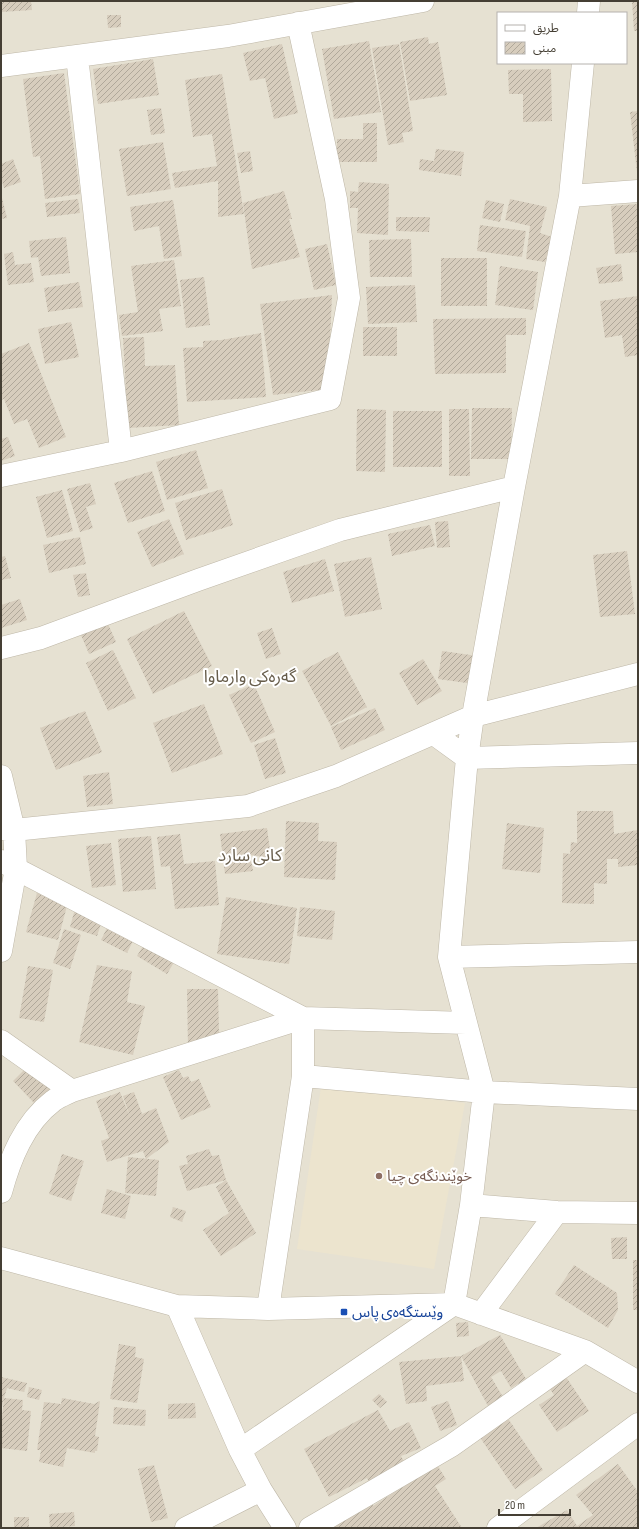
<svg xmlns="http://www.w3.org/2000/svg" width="639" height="1529" viewBox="0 0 639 1529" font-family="'Sofia Sans Condensed','Noto Sans Arabic',sans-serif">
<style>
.residential{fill:#e6e1d2;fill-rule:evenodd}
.education{fill:#ece4ce}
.building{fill:url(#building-hatch)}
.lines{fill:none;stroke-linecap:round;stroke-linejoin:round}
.minor-casing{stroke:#beb7a7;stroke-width:23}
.minor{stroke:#fff;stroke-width:22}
.education-dot{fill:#8d6e63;stroke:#fff;stroke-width:1.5}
.transit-dot{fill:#1a4fb4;stroke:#fff;stroke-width:1.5}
.labels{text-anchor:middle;stroke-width:4;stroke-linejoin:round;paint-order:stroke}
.education-label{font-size:15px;fill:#785e54;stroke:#fff;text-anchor:start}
.transit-label{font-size:15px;fill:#164399;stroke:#fff;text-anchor:start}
.quarter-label{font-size:17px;fill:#675d4b;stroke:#fff}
</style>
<defs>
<pattern id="building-hatch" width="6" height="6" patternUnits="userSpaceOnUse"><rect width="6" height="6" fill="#d7cdbd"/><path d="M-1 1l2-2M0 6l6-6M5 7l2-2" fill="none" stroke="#b0a89a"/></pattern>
</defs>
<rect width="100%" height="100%" fill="#f2efe4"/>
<path class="residential" d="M 1,1 L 638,1 L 638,1528 L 1,1528 ZM 498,13 L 626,13 L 626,63 L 498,63 Z"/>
<path class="education" d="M 321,1087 L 465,1103 L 434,1269 L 297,1249 Z"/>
<path class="building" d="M 1,1 L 31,1 L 32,10 L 1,12 Z
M 632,1 L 638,1 L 638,31 L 634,31 Z
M 107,15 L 121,15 L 121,27 L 108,28 Z
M 428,37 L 429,44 L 438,42 L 447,95 L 410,101 L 400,42 Z
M 369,41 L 381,112 L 334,119 L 322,49 Z
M 282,44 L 298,113 L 274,119 L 265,78 L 250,81 L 243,53 Z
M 399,44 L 413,131 L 402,133 L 404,142 L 388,145 L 372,48 Z
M 153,59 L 159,95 L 98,104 L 93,69 Z
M 551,69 L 552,121 L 523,122 L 523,94 L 509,94 L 508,70 Z
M 64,73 L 80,194 L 45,199 L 40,156 L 33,157 L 23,79 Z
M 222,74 L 244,214 L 218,217 L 218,181 L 175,188 L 172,173 L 217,166 L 212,134 L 193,137 L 185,80 Z
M 161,108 L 165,133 L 151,135 L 147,110 Z
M 638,111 L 638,172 L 637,172 L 630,112 Z
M 363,123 L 377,123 L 377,162 L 337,162 L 337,139 L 363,139 Z
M 163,142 L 171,189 L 127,196 L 119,149 Z
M 436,149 L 464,152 L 461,176 L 419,170 L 420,159 L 434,161 Z
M 250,151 L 253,171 L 241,173 L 237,153 Z
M 13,159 L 21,182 L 4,188 L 1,178 L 1,164 Z
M 359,182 L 389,184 L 388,235 L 357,233 L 358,208 L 350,208 L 350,191 L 358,192 Z
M 284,191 L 292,219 L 289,219 L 300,257 L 252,269 L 243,203 Z
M 1,194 L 7,218 L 1,219 Z
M 78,199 L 80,213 L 47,217 L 45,203 Z
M 510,199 L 547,207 L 540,233 L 552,237 L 545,262 L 526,259 L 530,226 L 505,220 Z
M 173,200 L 182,256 L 164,259 L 159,226 L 134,231 L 130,207 Z
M 486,200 L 504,204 L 500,222 L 482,218 Z
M 638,204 L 638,252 L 615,254 L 611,206 Z
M 396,217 L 430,217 L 429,232 L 396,231 Z
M 480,225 L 526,231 L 522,257 L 477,251 Z
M 66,237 L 70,273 L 41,276 L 38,257 L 31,258 L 29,241 Z
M 411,239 L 412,277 L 370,277 L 369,240 Z
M 327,244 L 336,285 L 314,290 L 305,249 Z
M 13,252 L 15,265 L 31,263 L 34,282 L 8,285 L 4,254 Z
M 441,258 L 487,258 L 487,306 L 441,306 Z
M 174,260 L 181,306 L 159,309 L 163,331 L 122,336 L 119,315 L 138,312 L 131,266 Z
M 621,264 L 623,281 L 599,284 L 596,268 Z
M 500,266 L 538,272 L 533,310 L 495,305 Z
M 204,277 L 210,325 L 186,328 L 180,280 Z
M 79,282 L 83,307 L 48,312 L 44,288 Z
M 415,285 L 417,322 L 368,324 L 366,287 Z
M 332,295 L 328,389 L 273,395 L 260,304 Z
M 638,296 L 638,355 L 625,357 L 622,335 L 605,338 L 600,301 Z
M 526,318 L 526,335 L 506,335 L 506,373 L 435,374 L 433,319 Z
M 71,322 L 79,357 L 45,364 L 38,329 Z
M 363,327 L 397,327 L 397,356 L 363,356 Z
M 261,333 L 266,397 L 187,402 L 183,348 L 203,347 L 203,341 L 221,340 Z
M 144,337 L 145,366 L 175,365 L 179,425 L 128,428 L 123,338 Z
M 29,343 L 66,437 L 39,448 L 27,419 L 14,424 L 4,399 L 1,400 L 1,354 Z
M 472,408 L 512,408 L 511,459 L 471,459 Z
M 357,409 L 386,410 L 385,472 L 356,471 Z
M 449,409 L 469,409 L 470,476 L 449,476 Z
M 393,411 L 442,411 L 442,467 L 393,467 Z
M 8,437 L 15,456 L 1,461 L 1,439 Z
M 196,450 L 208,488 L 167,500 L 156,462 Z
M 152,471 L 165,511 L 128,523 L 114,483 Z
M 90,483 L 96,504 L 86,507 L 93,528 L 80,532 L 67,489 Z
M 222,489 L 233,525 L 186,540 L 175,503 Z
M 62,490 L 73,531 L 47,538 L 36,497 Z
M 169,519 L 184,554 L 152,567 L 137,532 Z
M 448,521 L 450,547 L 437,548 L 435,522 Z
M 430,525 L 435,546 L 392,556 L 388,534 Z
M 80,537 L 86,564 L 49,573 L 43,545 Z
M 627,551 L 635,614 L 600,617 L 593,555 Z
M 5,556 L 11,578 L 1,580 L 1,557 Z
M 371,557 L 382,609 L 345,617 L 334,564 Z
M 325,559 L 334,591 L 292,603 L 283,572 Z
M 86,573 L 90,595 L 78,597 L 73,575 Z
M 20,599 L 27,620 L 1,628 L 1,605 Z
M 184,611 L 212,666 L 153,694 L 127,639 Z
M 108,624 L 116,642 L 89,654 L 81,635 Z
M 272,628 L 281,654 L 266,659 L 257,633 Z
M 113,650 L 136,698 L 108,711 L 86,663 Z
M 442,651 L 478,656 L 474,684 L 438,679 Z
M 338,652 L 367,707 L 331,726 L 302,671 Z
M 423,659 L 442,691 L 417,705 L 399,673 Z
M 254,684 L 275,732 L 251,743 L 229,695 Z
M 204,704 L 223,754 L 172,773 L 153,723 Z
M 375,708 L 385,730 L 341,750 L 331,727 Z
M 85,711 L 102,752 L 56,770 L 40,728 Z
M 275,738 L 286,773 L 265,779 L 254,745 Z
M 109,772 L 113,804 L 87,807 L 83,776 Z
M 577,811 L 613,811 L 614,834 L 638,830 L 638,865 L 618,867 L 618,859 L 607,859 L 607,884 L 594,883 L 594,904 L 562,903 L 563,853 L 570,854 L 571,842 L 577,843 Z
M 286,821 L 319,823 L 318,841 L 337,842 L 335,880 L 284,877 Z
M 507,823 L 544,828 L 540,873 L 502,869 Z
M 267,828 L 271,858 L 250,855 L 253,871 L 225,874 L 220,834 Z
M 180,834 L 184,864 L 215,861 L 219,905 L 175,909 L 170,866 L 161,867 L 157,837 Z
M 151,836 L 156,889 L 123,892 L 118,839 Z
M 111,843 L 116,885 L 92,888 L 86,846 Z
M 37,893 L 68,902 L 58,940 L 26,932 Z
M 226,897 L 297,908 L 289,964 L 217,954 Z
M 300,907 L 335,911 L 332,940 L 297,936 Z
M 75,909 L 103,918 L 97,936 L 70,927 Z
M 110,922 L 136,935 L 127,953 L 101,940 Z
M 64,929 L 81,935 L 70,969 L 53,963 Z
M 146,941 L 176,959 L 167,974 L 137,956 Z
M 97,965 L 132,971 L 127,1002 L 145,1006 L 133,1055 L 79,1042 Z
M 28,966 L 53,970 L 44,1022 L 19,1018 Z
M 187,989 L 218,989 L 219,1035 L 188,1048 Z
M 28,1066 L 52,1091 L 37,1106 L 13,1081 Z
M 179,1070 L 183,1078 L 188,1076 L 191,1082 L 199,1079 L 211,1107 L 181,1120 L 163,1077 Z
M 120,1092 L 130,1117 L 123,1096 L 134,1092 L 142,1114 L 156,1108 L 169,1142 L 146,1159 L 143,1151 L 107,1162 L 101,1141 L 109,1138 L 96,1101 Z
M 209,1149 L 212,1156 L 219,1155 L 226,1180 L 187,1191 L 179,1166 L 188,1164 L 186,1156 Z
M 62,1154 L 84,1161 L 71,1201 L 49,1194 Z
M 128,1157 L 159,1160 L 156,1196 L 125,1193 Z
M 226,1180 L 256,1233 L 221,1256 L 203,1230 L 229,1213 L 216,1187 Z
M 107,1189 L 131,1196 L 125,1219 L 101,1213 Z
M 173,1207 L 186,1211 L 182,1222 L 170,1217 Z
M 627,1237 L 627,1259 L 612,1259 L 611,1238 Z
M 633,1260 L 638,1260 L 638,1310 L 633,1310 Z
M 574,1265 L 617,1293 L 618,1310 L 608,1328 L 555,1294 Z
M 468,1322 L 469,1336 L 457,1337 L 456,1323 Z
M 500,1335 L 526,1379 L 511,1388 L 501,1371 L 491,1377 L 503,1397 L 488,1406 L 461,1356 Z
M 119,1344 L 136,1347 L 135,1357 L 144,1359 L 137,1403 L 110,1399 Z
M 461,1356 L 464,1381 L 426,1386 L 427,1401 L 406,1404 L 399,1362 Z
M 1,1377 L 27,1383 L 24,1392 L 7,1388 L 4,1398 L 23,1400 L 22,1410 L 31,1411 L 27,1451 L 1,1448 L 1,1426 L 4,1398 L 1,1411 Z
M 566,1377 L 589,1411 L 557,1432 L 539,1405 L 554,1395 L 550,1389 Z
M 29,1387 L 42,1390 L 39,1400 L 27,1397 Z
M 379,1394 L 387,1402 L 380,1408 L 372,1400 Z
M 62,1398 L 94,1404 L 100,1401 L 95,1436 L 99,1437 L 97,1451 L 95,1451 L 95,1453 L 67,1448 L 63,1467 L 39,1462 L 41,1450 L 37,1450 L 44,1402 L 61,1404 Z
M 448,1401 L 457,1425 L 440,1431 L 431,1407 Z
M 195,1403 L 196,1418 L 168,1419 L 168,1404 Z
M 114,1407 L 146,1410 L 145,1426 L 113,1424 Z
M 378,1410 L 390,1431 L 409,1422 L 421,1448 L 401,1456 L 409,1471 L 372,1488 L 367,1478 L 329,1497 L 304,1449 Z
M 507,1417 L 543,1470 L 515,1489 L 479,1436 Z
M 618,1464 L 638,1492 L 638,1528 L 536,1528 L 567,1510 L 577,1526 L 593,1515 L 576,1495 Z
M 154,1465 L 168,1518 L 151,1522 L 138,1469 Z
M 437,1465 L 446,1479 L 435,1486 L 462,1528 L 331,1528 L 372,1500 L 373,1506 Z
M 74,1512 L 75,1526 L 50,1528 L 49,1514 Z
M 14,1517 L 29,1517 L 29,1528 L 14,1528 Z"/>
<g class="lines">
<g class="minor-casing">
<path id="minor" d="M 588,13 L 589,1
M 1,66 L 228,36 L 423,1
M 570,196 L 638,191
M 121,451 L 330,399 L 349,298 L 336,199 L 298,23
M 1,476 L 121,451 L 77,56
M 1,648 L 41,638 L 198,580 L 340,530 L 514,487
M 434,734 L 467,758 L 638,753
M 1,776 L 14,830 L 16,868 L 1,951
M 1,829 L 14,830 L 248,806 L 336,776 L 473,716 L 638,674
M 1,861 L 303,1018
M 449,957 L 638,952
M 1,1041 L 72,1091
M 303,1076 L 484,1092 L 638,1099
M 1,1192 C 10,1159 24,1123 53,1101 C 58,1097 66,1094 72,1091 L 303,1018 L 466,1023
M 471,1205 L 557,1212 L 638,1213
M 1,1258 L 177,1306 L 268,1309 L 454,1304 L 585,1351 L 638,1382
M 177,1306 L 240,1450 L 261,1490 L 285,1528
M 268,1309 L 303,1076 L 303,1018
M 481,1314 L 557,1212
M 240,1450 L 454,1304 L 471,1205 L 484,1092 L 449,957 L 467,758 L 473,716 L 514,487 L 570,196 L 583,63
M 186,1528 L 261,1490
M 310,1528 L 451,1446 L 585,1351
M 498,1528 L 638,1424"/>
</g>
<use href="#minor" class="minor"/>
</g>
<circle class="education-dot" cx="379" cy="1176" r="4"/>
<rect class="transit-dot" x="340" y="1308" width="8" height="8" rx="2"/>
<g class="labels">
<g class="education-label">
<text x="387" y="1181">خوێندنگەی چیا</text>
</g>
<g class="transit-label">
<text x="352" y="1317">وێستگەەی پاس</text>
</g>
<g class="quarter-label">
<text x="250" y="682">گەرەکی وارماوا</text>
<text x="250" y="861">کانی سارد</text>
</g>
</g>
<rect width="639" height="1529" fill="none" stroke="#453f34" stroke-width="4"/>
<rect x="497" y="12" width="130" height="52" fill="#ffffff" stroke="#b5b2ae"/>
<rect x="505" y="25" width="20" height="6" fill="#ffffff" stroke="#b5b2ae"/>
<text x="533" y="32" font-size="12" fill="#453f34">طريق</text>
<rect x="505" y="42" width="20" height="12" fill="url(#building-hatch)" stroke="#b5b2ae"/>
<text x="533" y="52" font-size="12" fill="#453f34">مبنى</text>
<path d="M499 1509v6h71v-6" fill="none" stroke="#453f34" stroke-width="2"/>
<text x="505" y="1509" font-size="12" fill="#453f34" stroke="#ffffff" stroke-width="3" paint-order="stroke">20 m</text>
</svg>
